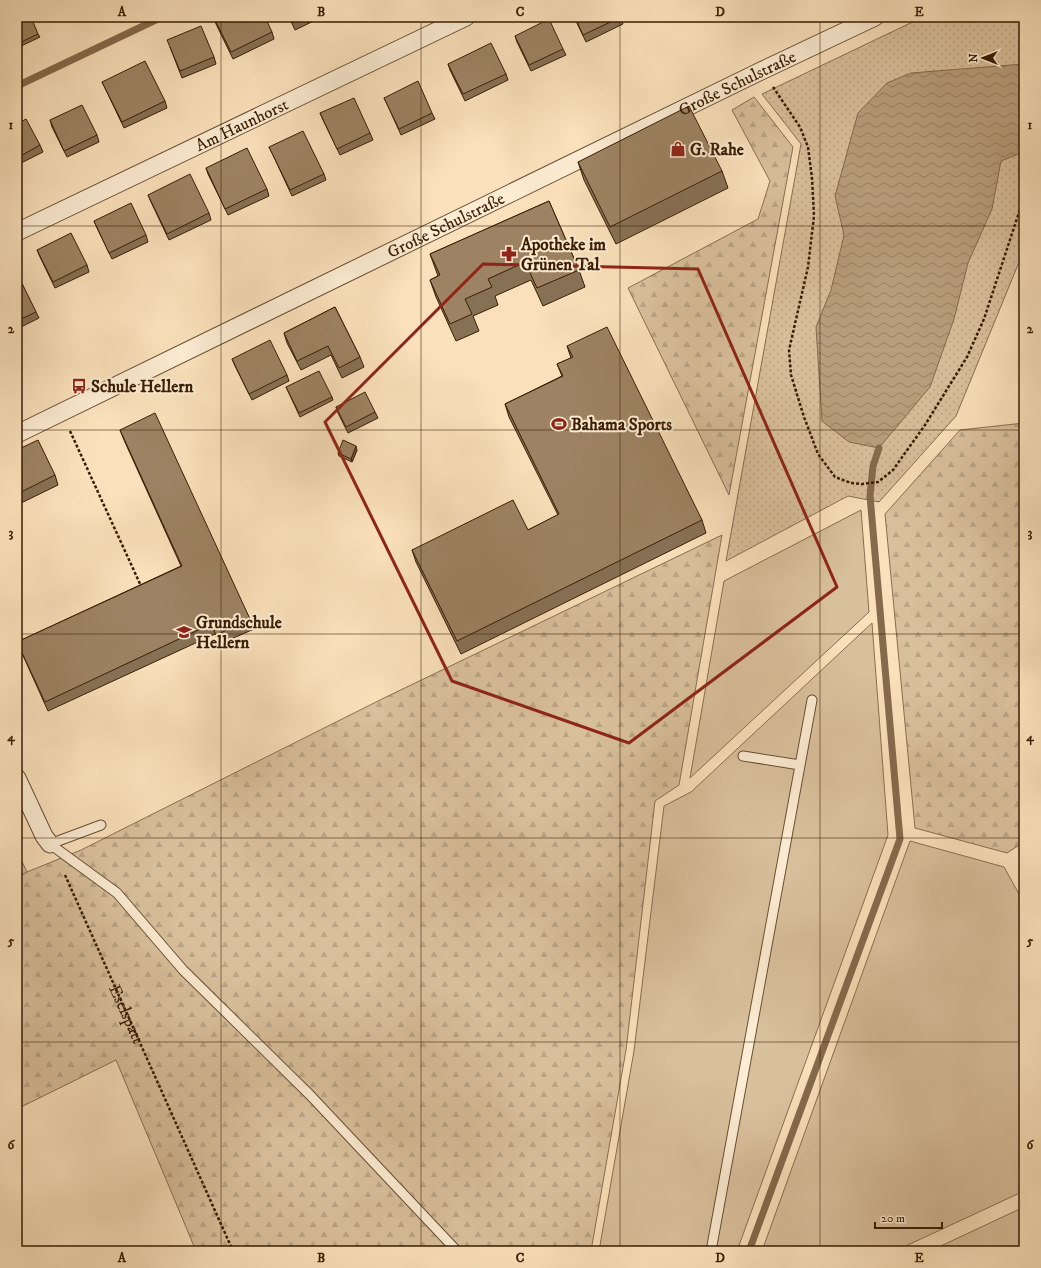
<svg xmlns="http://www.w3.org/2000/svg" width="1041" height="1268" viewBox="0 0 1041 1268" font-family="'IM FELL DW Pica',serif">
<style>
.grass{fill:#d9c09c;stroke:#896e50}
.forest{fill:url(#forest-firs);stroke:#896e50}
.park{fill:url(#park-dots);stroke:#896e50}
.water{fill:url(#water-waves);stroke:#856a4c}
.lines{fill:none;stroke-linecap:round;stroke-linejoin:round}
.stream{stroke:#856a4c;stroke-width:7}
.lane-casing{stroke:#694e31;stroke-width:11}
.street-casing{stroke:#694e31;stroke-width:19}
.path{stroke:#391d03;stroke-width:2.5;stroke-dasharray:3 2;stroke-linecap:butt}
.lane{stroke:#fcecd3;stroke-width:9}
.street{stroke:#fcecd3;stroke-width:17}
.wall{fill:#877155;stroke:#391d03}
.shaded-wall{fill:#6e5c45;stroke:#391d03}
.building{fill:#9d8363;stroke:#391d03}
.marked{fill:none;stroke:#8f2418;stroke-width:3;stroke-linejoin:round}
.grid{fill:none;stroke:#391d03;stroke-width:1;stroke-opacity:0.55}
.labels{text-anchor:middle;stroke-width:4;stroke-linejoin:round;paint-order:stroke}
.street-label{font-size:17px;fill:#391d03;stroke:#fcecd3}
.poi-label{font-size:17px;font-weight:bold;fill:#391d03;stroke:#fcecd3;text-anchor:start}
.neatline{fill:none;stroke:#391d03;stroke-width:1.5}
.grid-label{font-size:13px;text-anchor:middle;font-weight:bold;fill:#391d03}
</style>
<defs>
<pattern id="forest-firs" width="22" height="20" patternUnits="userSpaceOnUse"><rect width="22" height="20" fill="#d9c09c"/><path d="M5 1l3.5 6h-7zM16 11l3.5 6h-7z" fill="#bba585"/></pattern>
<pattern id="park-dots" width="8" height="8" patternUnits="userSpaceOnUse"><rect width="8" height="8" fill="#d9c09c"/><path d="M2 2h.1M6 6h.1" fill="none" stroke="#bba585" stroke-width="1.8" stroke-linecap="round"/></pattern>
<pattern id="water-waves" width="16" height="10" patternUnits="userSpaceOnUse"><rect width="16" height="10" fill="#b89e7c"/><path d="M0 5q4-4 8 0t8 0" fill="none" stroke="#978063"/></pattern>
</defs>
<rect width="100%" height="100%" fill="#fae1bb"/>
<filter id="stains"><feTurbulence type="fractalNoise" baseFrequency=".005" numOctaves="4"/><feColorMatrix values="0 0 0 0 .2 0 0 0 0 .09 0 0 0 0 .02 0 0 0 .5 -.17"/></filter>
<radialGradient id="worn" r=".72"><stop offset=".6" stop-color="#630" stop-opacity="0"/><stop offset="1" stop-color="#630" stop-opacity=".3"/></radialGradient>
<path class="grass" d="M 861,510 L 869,612 L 690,778 L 724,581 Z
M 872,623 L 888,835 L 737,1251 L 599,1251 L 634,1051 L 664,806 L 691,792 Z
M 910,841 L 1004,867 L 1024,903 L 1024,1191 L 895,1251 L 762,1251 Z
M 17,851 L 27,872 L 17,878 Z
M 1024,1207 L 1024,1251 L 930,1251 Z"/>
<path class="forest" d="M 754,97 L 793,147 L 729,495 L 628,288 L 758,219 L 770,181 L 732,110 Z
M 1024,423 L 1024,842 L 1007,853 L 915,828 L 885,514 L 960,430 Z
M 722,535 L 679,785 L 655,801 L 626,1050 L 591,1251 L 196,1251 L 116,1060 L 17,1109 L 17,878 L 27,872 L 81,850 L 382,699 Z"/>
<path class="park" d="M 923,17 L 1024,17 L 1024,250 L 956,416 L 879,502 L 848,496 L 726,561 L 801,144 L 762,94 Z"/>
<path class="water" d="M 1024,64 L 1024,152 L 1001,161 L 992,209 L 968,263 L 954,319 L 930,387 L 879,448 L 849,442 L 822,421 L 816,327 L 831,290 L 844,235 L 835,196 L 858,113 L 887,83 L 911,73 Z"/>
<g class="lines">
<path class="stream" d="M 17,86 L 162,17
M 749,1251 L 900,839 L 870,496 L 873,466 L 879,448"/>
<g class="lane-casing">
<path id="lane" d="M 743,756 L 800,765
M 50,844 L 117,893 L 183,970 L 310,1095 L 457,1251
M 50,844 L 101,825
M 711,1251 L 812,700"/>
</g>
<g class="street-casing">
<g id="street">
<path id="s2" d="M 17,232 L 466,17"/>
<path id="s3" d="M 17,434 L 761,71 L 875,17"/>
<path d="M 17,778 L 44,836 L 50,844"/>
</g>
</g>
<g class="path">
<path d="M 773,87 L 800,127 L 808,147 L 812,178 L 814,216 L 808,267 L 789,350 L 791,375 L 804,417 L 818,454 L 835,477 L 851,483 L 862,484 L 878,482 L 893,470 L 925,425 L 967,357 L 984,319 L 1024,197"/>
<path d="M 70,431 L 141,586"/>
<path id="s1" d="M 65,875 L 233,1251"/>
</g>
<use href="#lane" class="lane"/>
<use href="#street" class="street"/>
</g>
<path class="wall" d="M 17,17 L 38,34 L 40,37 L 17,48 Z
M 289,17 L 322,17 L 295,30 Z
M 574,17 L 621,17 L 623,24 L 586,42 Z
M 646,17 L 658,17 L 648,21 Z
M 214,18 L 272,32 L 274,39 L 233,59 L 216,24 Z
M 515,36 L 563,49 L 566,55 L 531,71 L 517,42 Z
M 170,47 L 214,57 L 216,64 L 182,78 Z
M 448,64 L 506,74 L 508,80 L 465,101 L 450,70 Z
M 102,82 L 165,101 L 167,108 L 124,128 L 105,88 Z
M 384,98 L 432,113 L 435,119 L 401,135 L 387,104 Z
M 320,113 L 370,133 L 373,140 L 340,155 L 323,120 Z
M 50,120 L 97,135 L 99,142 L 67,157 L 52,127 Z
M 17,124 L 40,145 L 43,152 L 17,165 Z
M 269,147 L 324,174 L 326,180 L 292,196 L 272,153 Z
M 578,162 L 722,171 L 728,188 L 616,244 L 584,180 Z
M 206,168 L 267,189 L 269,196 L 228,215 L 208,174 Z
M 148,195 L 209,213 L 211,220 L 169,240 L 151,202 Z
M 549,201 L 579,270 L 585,287 L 543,306 L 531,280 L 495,296 L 498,305 L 473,316 L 479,331 L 456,341 L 436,297 L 430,280 L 438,276 L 430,254 Z
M 94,221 L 146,235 L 148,242 L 112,259 L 97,228 Z
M 37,250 L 87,265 L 89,272 L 55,288 L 40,257 Z
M 17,275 L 36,312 L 39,318 L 17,329 Z
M 335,307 L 360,357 L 364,367 L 342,378 L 331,355 L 301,370 L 287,343 L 284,333 Z
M 567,346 L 702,520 L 706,533 L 461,654 L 416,562 L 412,550 L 528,530 L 558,515 L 509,417 L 505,404 L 562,376 L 557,364 L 571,358 Z
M 232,359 L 287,375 L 289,381 L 252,400 L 235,366 Z
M 286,387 L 332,397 L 333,400 L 300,417 Z
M 336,407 L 375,412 L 378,418 L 348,433 L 338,413 Z
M 120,430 L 250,619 L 254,629 L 220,644 L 215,634 L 48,711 L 21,651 L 17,642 L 181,566 L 124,440 Z
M 17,450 L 55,475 L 58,485 L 17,505 Z
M 357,450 L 352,462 L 339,456 L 338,453 Z"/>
<path class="shaded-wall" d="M 356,446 L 357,450 L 352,462 L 351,459 Z"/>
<path class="building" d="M 17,17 L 31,17 L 38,34 L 17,44 Z
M 215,17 L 265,17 L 272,32 L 231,52 L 214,18 Z
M 290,17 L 306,17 L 292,23 Z
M 575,17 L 621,17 L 583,35 Z
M 549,19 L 563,49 L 529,65 L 515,36 Z
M 201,26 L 214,57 L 180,71 L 167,40 Z
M 491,43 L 506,74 L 463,94 L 448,64 Z
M 145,61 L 165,101 L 122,122 L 102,82 Z
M 418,81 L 432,113 L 399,129 L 384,98 Z
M 354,98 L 370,133 L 337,149 L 320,113 Z
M 82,105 L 97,135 L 64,151 L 50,120 Z
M 689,106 L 722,171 L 610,227 L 578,162 Z
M 26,119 L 40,145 L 17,158 L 17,124 Z
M 303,131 L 324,174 L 290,190 L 269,147 Z
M 247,148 L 267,189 L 225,209 L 206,168 Z
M 190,174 L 209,213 L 167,234 L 148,195 Z
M 549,201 L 579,270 L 537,288 L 525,262 L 488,279 L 492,287 L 465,299 L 472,314 L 450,324 L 430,280 L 440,275 L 430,254 Z
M 131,203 L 146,235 L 109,253 L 94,221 Z
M 71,233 L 87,265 L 53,282 L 37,250 Z
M 17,275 L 18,275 L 36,312 L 17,321 Z
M 335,307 L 360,357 L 339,368 L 328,346 L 297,361 L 284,333 Z
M 607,327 L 702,520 L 457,641 L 412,550 L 513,500 L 528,530 L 559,514 L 505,404 L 563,376 L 557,364 L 573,357 L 567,346 Z
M 270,340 L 287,375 L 249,394 L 232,359 Z
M 319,371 L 332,397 L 299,413 L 286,387 Z
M 365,392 L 375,412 L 346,427 L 336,407 Z
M 155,413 L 250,619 L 216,635 L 211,624 L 45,702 L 17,642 L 182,566 L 120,430 Z
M 38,440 L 55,475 L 17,494 L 17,450 Z
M 343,440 L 356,446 L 351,459 L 338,453 Z"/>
<path class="marked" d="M 483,264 L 698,269 L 837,587 L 629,743 L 452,681 L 325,422 Z"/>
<path class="grid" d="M 221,17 L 221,1251M 421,17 L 421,1251M 620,17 L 620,1251M 820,17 L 820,1251M 17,226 L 1024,226M 17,430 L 1024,430M 17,634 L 1024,634M 17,838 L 1024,838M 17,1042 L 1024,1042"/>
<defs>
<g id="shop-bare" transform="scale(1.2)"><path d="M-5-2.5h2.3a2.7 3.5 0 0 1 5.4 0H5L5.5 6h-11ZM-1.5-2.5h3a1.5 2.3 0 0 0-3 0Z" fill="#8f2418" stroke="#fcecd3" stroke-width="2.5" paint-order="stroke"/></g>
<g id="pharmacy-bare" transform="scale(1.2)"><path d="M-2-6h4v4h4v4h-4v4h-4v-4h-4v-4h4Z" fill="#8f2418" stroke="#fcecd3" stroke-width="2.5" paint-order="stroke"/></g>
<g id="bus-bare" transform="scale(1.2)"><path d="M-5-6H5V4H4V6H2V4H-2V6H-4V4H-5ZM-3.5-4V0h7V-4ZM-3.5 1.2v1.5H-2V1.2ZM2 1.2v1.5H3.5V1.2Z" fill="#8f2418" stroke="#fcecd3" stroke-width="2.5" paint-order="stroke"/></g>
<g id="stadium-bare" transform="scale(1.2)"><path d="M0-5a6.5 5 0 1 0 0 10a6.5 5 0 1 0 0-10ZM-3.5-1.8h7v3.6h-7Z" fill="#8f2418" stroke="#fcecd3" stroke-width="2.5" paint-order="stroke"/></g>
<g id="school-bare" transform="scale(1.2)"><path d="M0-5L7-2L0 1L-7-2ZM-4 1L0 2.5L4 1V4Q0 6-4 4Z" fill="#8f2418" stroke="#fcecd3" stroke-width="2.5" paint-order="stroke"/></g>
</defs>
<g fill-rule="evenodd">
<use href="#shop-bare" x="678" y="149"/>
<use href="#pharmacy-bare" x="509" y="254"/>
<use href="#bus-bare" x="79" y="386"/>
<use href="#stadium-bare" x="559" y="424"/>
<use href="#school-bare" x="184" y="632"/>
</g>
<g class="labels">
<g class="street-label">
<text dy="6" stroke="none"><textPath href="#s3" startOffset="801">Große Schulstraße</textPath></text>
<text dy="6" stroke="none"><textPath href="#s2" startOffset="249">Am Haunhorst</textPath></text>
<text dy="6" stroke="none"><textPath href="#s3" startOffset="477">Große Schulstraße</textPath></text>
<text dy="6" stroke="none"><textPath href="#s1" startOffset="152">Eselspatt</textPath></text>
</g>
<g class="poi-label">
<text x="690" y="155">G. Rahe</text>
<text x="521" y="250">Apotheke im<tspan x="521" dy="20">Grünen Tal</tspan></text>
<text x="91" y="392">Schule Hellern</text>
<text x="571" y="430">Bahama Sports</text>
<text x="196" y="628">Grundschule<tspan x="196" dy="20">Hellern</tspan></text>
</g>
</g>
<rect width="1041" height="1268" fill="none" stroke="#fae1bb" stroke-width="44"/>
<g transform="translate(983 58) rotate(270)" stroke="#fcecd3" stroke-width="3" paint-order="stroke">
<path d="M0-3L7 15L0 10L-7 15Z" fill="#391d03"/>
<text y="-6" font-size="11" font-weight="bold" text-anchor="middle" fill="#391d03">N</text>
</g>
<path d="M875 1222v6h67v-6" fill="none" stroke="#391d03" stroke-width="2"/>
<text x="881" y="1222" font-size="12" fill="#391d03" stroke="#fcecd3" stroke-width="3" paint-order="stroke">20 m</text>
<rect x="22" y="22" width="997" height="1224" class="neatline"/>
<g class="grid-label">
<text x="122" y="16">A</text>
<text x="321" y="16">B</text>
<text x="520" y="16">C</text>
<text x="720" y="16">D</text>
<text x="919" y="16">E</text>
<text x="11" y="129">1</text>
<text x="1030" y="129">1</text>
<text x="11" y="333">2</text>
<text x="1030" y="333">2</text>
<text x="11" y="537">3</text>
<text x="1030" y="537">3</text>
<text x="11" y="741">4</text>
<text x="1030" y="741">4</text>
<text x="11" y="945">5</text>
<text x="1030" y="945">5</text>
<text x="11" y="1149">6</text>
<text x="1030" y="1149">6</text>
<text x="122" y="1262">A</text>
<text x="321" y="1262">B</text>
<text x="520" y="1262">C</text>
<text x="720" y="1262">D</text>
<text x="919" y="1262">E</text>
</g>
<rect width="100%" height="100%" filter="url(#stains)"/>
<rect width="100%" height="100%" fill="url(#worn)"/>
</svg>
